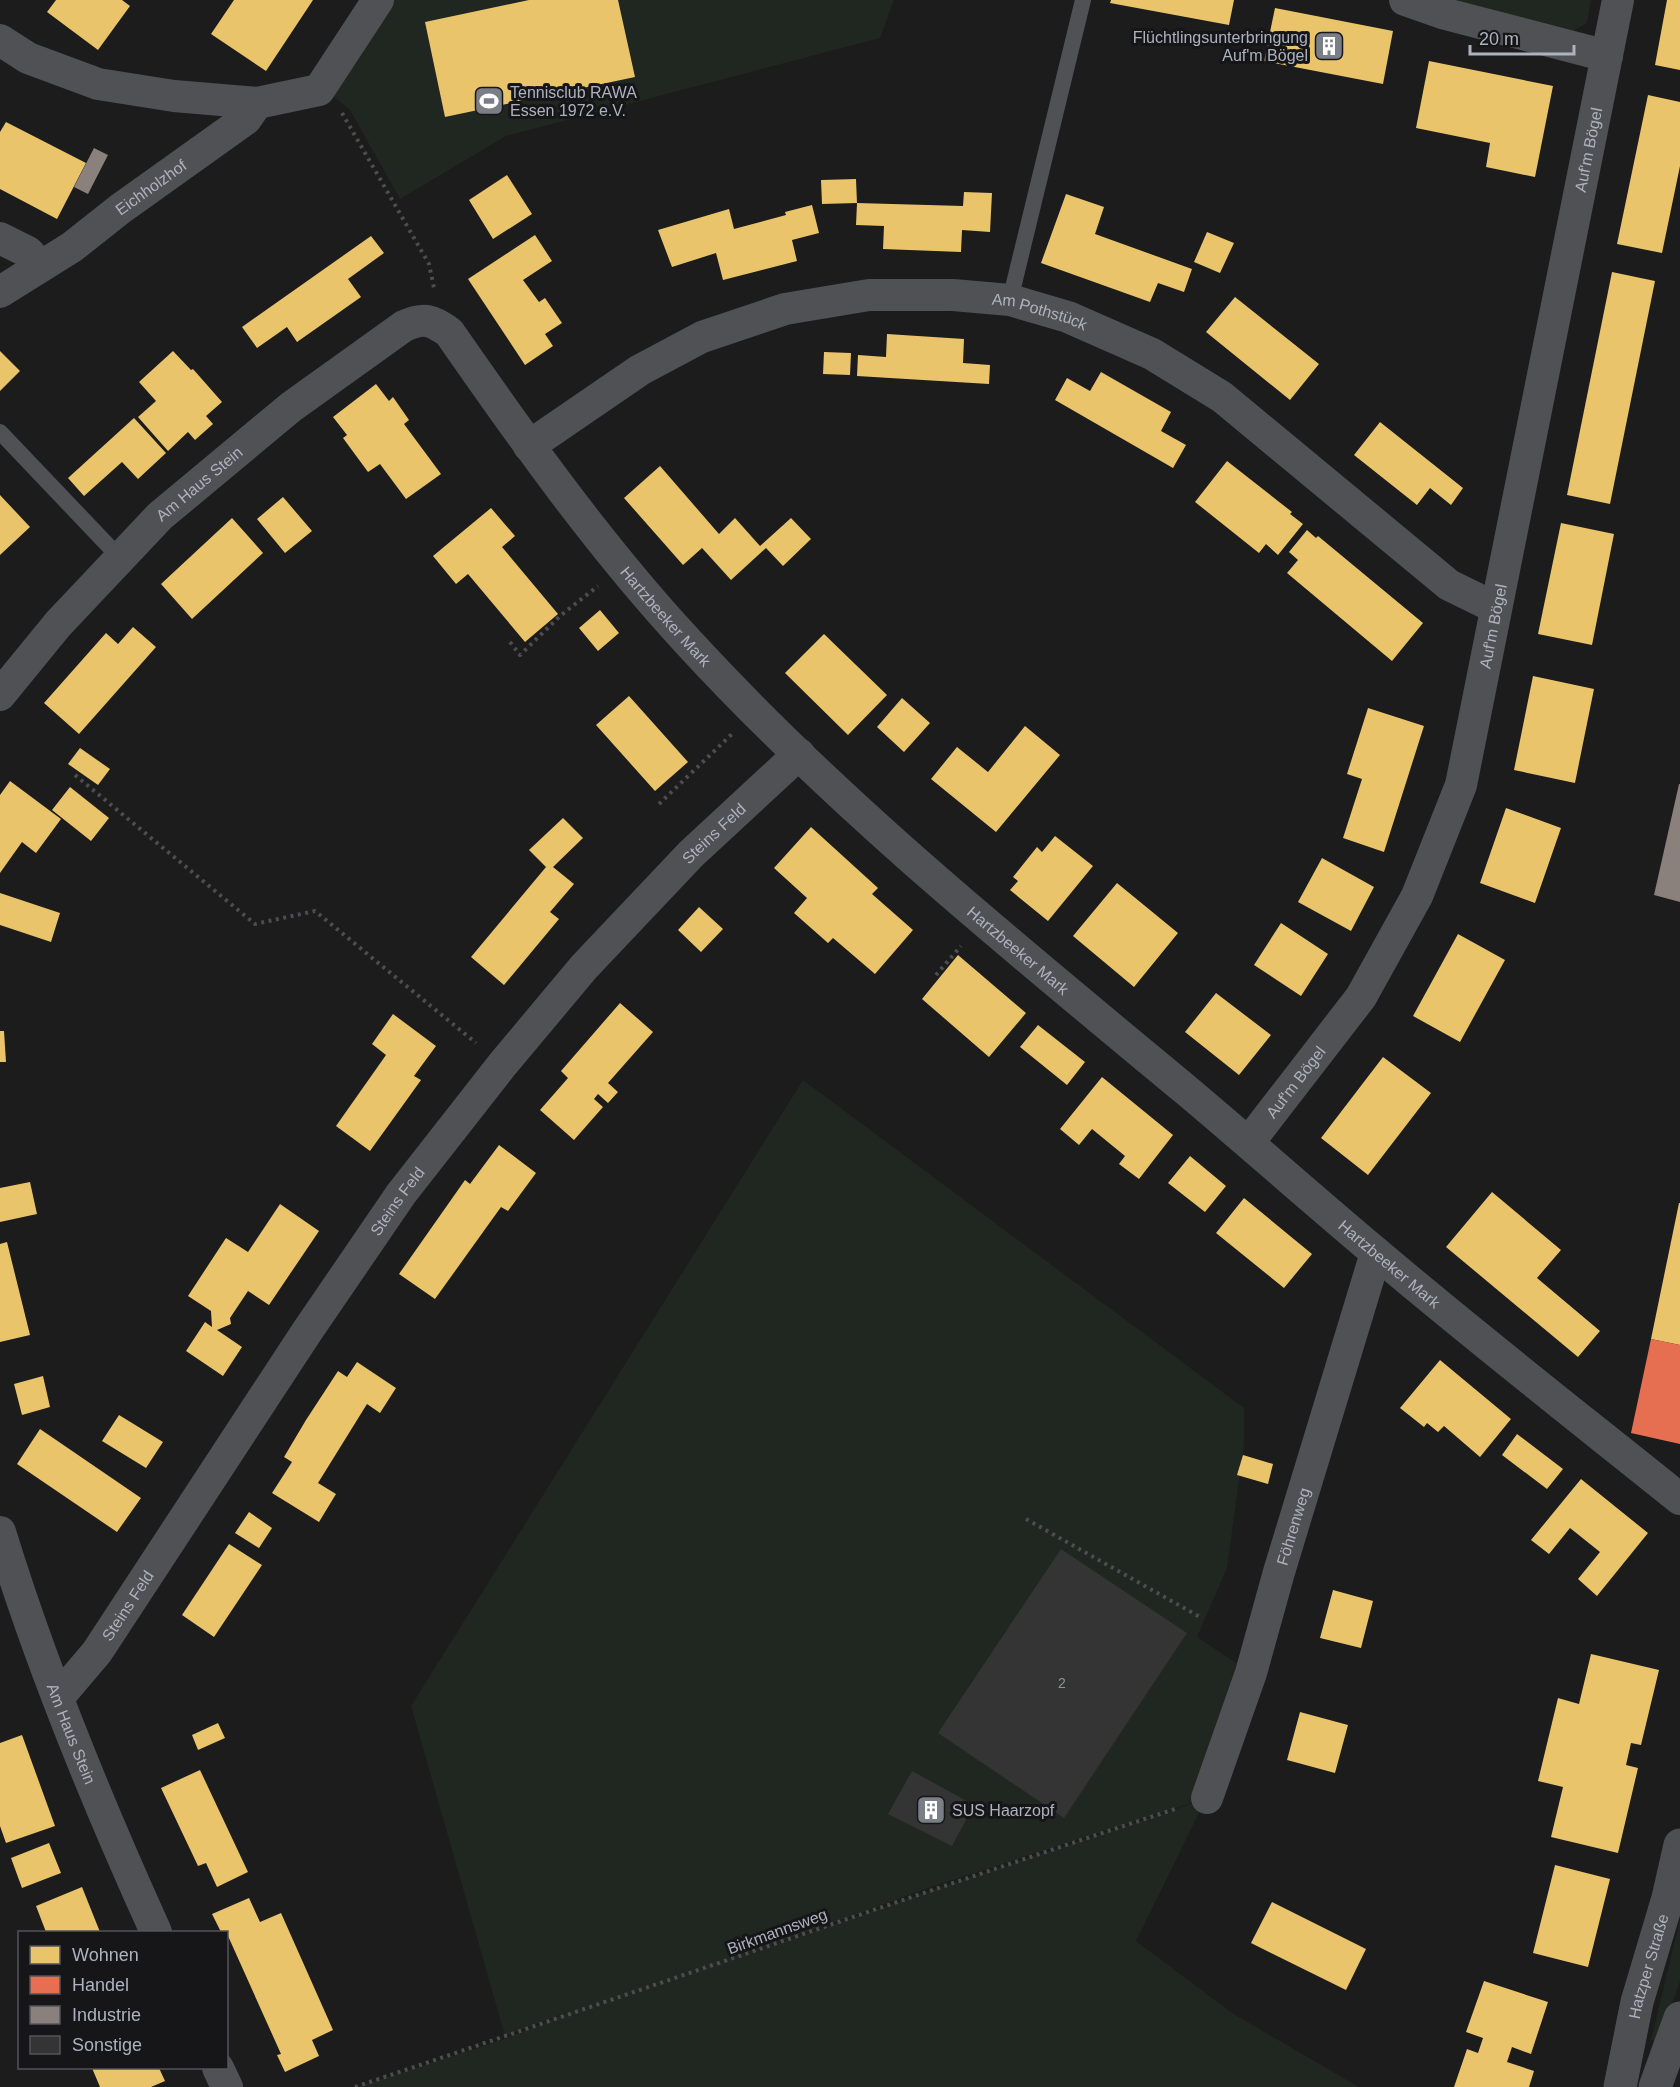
<svg xmlns="http://www.w3.org/2000/svg" width="1680" height="2087" viewBox="0 0 1680 2087" font-family="Arial,sans-serif">
<style>
.green{fill:#1f2720}
.homes{fill:#e9c46a}
.shops{fill:#e76f51}
.industry{fill:#8a817c}
.building{fill:#343435}
.lines{fill:none;stroke-linecap:round;stroke-linejoin:round}
.path{stroke:#4c4d50;stroke-width:4;stroke-dasharray:3 4.5;stroke-linecap:butt}
.lane{stroke:#505155;stroke-width:16}
.street{stroke:#505155;stroke-width:32}
.secondary{stroke:#4e4f53;stroke-width:33}
.labels{text-anchor:middle;stroke-width:6;stroke-linejoin:round;paint-order:stroke}
.number-label{font-size:14px;fill:#8e929c}
.poi-label{font-size:16px;fill:#acb2be;stroke:#161619;text-anchor:start}
.street-label{font-size:16px;fill:#acb2be;stroke:#161619}
</style>
<rect width="100%" height="100%" fill="#1c1c1c"/>
<path class="green" d="M 385,0 L 894,0 L 880,38 L 506,136 L 400,199 L 350,110 L 327,91 Z
M 1441,0 L 1591,0 L 1587,23 L 1573,31 Z
M 803,1080 L 1244,1408 L 1244,1444 L 1227,1568 L 1197,1637 L 1247,1670 L 1207,1798 L 928,1888 L 731,1960 L 929,1891 L 1206,1799 L 1136,1941 L 1232,2013 L 1359,2087 L 357,2087 L 505,2039 L 576,2009 L 505,2036 L 411,1706 Z
M 1680,1920 L 1680,1981 L 1659,2042 L 1651,2040 Z"/>
<path class="homes" d="M 56,0 L 122,0 L 130,6 L 98,50 L 47,12 Z
M 234,0 L 313,0 L 266,71 L 211,34 Z
M 529,0 L 618,0 L 635,77 L 445,117 L 425,22 Z
M 1111,0 L 1234,0 L 1229,25 L 1110,3 Z
M 1667,0 L 1680,0 L 1680,70 L 1655,65 Z
M 1275,8 L 1393,31 L 1383,84 L 1264,61 Z
M 1429,61 L 1553,86 L 1535,177 L 1486,167 L 1490,143 L 1416,128 Z
M 1648,95 L 1680,102 L 1680,166 L 1662,253 L 1617,244 Z
M 6,122 L 86,163 L 57,219 L 0,189 L 0,132 Z
M 507,175 L 532,214 L 493,239 L 469,200 Z
M 856,179 L 857,203 L 822,204 L 821,180 Z
M 964,192 L 992,193 L 990,232 L 962,230 L 961,252 L 883,249 L 884,226 L 856,225 L 857,203 L 963,206 Z
M 1066,194 L 1104,207 L 1095,234 L 1192,269 L 1184,292 L 1158,283 L 1150,302 L 1041,263 Z
M 812,205 L 819,233 L 792,240 L 797,261 L 723,280 L 716,253 L 672,267 L 658,230 L 729,209 L 734,229 L 786,215 L 785,212 Z
M 1207,232 L 1234,243 L 1220,273 L 1194,262 Z
M 535,235 L 552,261 L 523,280 L 539,302 L 545,298 L 562,323 L 545,334 L 553,346 L 525,365 L 468,279 Z
M 371,236 L 384,253 L 348,279 L 361,297 L 297,342 L 287,327 L 257,348 L 242,327 Z
M 1612,272 L 1655,281 L 1610,504 L 1567,495 Z
M 1235,297 L 1319,364 L 1290,400 L 1206,332 Z
M 887,334 L 964,339 L 963,363 L 990,365 L 989,384 L 857,376 L 858,355 L 886,357 Z
M 0,351 L 20,371 L 0,391 Z
M 173,351 L 191,370 L 193,369 L 222,402 L 206,416 L 213,424 L 195,440 L 188,432 L 168,451 L 138,417 L 156,401 L 139,382 Z
M 824,352 L 851,353 L 850,375 L 823,374 Z
M 1101,372 L 1171,412 L 1161,431 L 1186,445 L 1173,468 L 1055,400 L 1067,378 L 1090,391 Z
M 376,384 L 389,401 L 393,397 L 409,420 L 404,424 L 441,474 L 406,499 L 380,464 L 368,472 L 343,438 L 347,435 L 333,417 Z
M 134,418 L 166,453 L 138,479 L 122,462 L 84,496 L 68,478 Z
M 1380,422 L 1463,488 L 1451,505 L 1430,488 L 1417,505 L 1354,455 Z
M 1227,461 L 1292,512 L 1290,514 L 1303,524 L 1278,555 L 1266,544 L 1259,553 L 1195,502 Z
M 660,466 L 719,534 L 735,518 L 760,546 L 791,518 L 811,539 L 783,566 L 766,548 L 731,580 L 702,548 L 683,565 L 624,498 Z
M 0,495 L 30,527 L 0,555 Z
M 283,497 L 312,531 L 285,553 L 257,519 Z
M 491,508 L 515,536 L 502,547 L 558,614 L 525,642 L 468,574 L 456,584 L 433,556 Z
M 232,518 L 263,553 L 192,619 L 161,584 Z
M 1561,523 L 1614,534 L 1592,645 L 1538,634 Z
M 1307,530 L 1316,538 L 1318,536 L 1423,623 L 1392,661 L 1287,573 L 1298,560 L 1289,552 Z
M 600,610 L 619,633 L 598,651 L 579,628 Z
M 133,627 L 156,647 L 79,734 L 44,703 L 106,633 L 118,644 Z
M 824,634 L 887,695 L 848,735 L 785,673 Z
M 1533,676 L 1594,689 L 1575,783 L 1514,770 Z
M 629,696 L 688,762 L 655,791 L 596,725 Z
M 902,698 L 930,723 L 904,752 L 877,727 Z
M 1368,708 L 1424,726 L 1384,852 L 1343,838 L 1362,779 L 1347,774 Z
M 1025,726 L 1060,755 L 996,832 L 931,779 L 957,747 L 988,772 Z
M 80,748 L 110,769 L 98,785 L 68,764 Z
M 10,781 L 61,819 L 36,853 L 22,842 L 0,873 L 0,795 Z
M 70,787 L 109,818 L 91,841 L 52,810 Z
M 1506,808 L 1561,828 L 1535,903 L 1480,883 Z
M 563,818 L 583,838 L 553,867 L 574,884 L 550,912 L 559,919 L 504,985 L 471,957 L 546,867 L 529,850 Z
M 811,827 L 878,888 L 872,894 L 913,930 L 875,974 L 833,938 L 828,943 L 794,913 L 807,898 L 774,868 Z
M 1055,836 L 1093,866 L 1048,921 L 1010,890 L 1018,881 L 1013,877 L 1037,847 L 1042,852 Z
M 1322,858 L 1374,887 L 1351,931 L 1298,902 Z
M 1117,883 L 1178,933 L 1134,987 L 1073,936 Z
M 0,893 L 60,913 L 51,942 L 0,925 Z
M 699,907 L 723,929 L 701,952 L 678,930 Z
M 1281,923 L 1328,954 L 1301,996 L 1254,965 Z
M 1458,934 L 1505,960 L 1460,1042 L 1413,1016 Z
M 958,955 L 1026,1013 L 989,1057 L 922,999 Z
M 1216,993 L 1271,1035 L 1239,1075 L 1185,1032 Z
M 620,1003 L 653,1032 L 608,1083 L 618,1092 L 608,1103 L 598,1094 L 594,1099 L 603,1107 L 574,1140 L 540,1110 L 568,1078 L 561,1071 Z
M 393,1014 L 436,1046 L 414,1076 L 421,1080 L 370,1151 L 336,1126 L 386,1055 L 372,1044 Z
M 1038,1025 L 1085,1062 L 1067,1085 L 1020,1047 Z
M 0,1031 L 4,1031 L 6,1062 L 0,1062 Z
M 1383,1057 L 1431,1093 L 1368,1175 L 1321,1138 Z
M 1102,1077 L 1173,1135 L 1139,1179 L 1119,1164 L 1125,1156 L 1092,1129 L 1079,1145 L 1060,1129 Z
M 499,1145 L 536,1173 L 508,1211 L 501,1207 L 435,1299 L 399,1274 L 465,1180 L 470,1184 Z
M 1190,1156 L 1226,1186 L 1205,1212 L 1168,1183 Z
M 30,1182 L 37,1214 L 0,1222 L 0,1188 Z
M 1492,1192 L 1561,1250 L 1537,1278 L 1600,1331 L 1578,1357 L 1446,1247 Z
M 1244,1198 L 1312,1254 L 1284,1288 L 1216,1233 Z
M 1679,1203 L 1680,1203 L 1680,1345 L 1651,1339 Z
M 280,1204 L 319,1231 L 269,1305 L 248,1291 L 230,1318 L 231,1324 L 217,1330 L 242,1347 L 223,1376 L 186,1351 L 205,1322 L 212,1327 L 211,1311 L 188,1296 L 226,1238 L 248,1252 Z
M 7,1242 L 30,1335 L 0,1342 L 0,1244 Z
M 1440,1360 L 1511,1419 L 1480,1457 L 1444,1426 L 1438,1432 L 1427,1423 L 1424,1427 L 1400,1408 Z
M 357,1362 L 396,1388 L 380,1413 L 367,1404 L 318,1483 L 336,1494 L 319,1522 L 272,1493 L 292,1462 L 284,1457 L 306,1420 L 338,1371 L 347,1377 Z
M 43,1376 L 50,1407 L 22,1415 L 14,1384 Z
M 119,1415 L 163,1442 L 146,1468 L 102,1441 Z
M 40,1429 L 141,1498 L 117,1532 L 17,1464 Z
M 1517,1434 L 1563,1469 L 1547,1489 L 1502,1455 Z
M 1243,1455 L 1273,1464 L 1268,1484 L 1237,1475 Z
M 1581,1479 L 1648,1533 L 1597,1596 L 1578,1579 L 1600,1552 L 1570,1528 L 1549,1554 L 1531,1540 Z
M 249,1512 L 272,1528 L 259,1548 L 235,1533 Z
M 229,1544 L 262,1565 L 214,1637 L 182,1615 Z
M 1333,1590 L 1373,1601 L 1361,1648 L 1320,1638 Z
M 1591,1654 L 1659,1670 L 1641,1745 L 1631,1743 L 1626,1765 L 1638,1768 L 1618,1853 L 1551,1837 L 1563,1787 L 1538,1781 L 1558,1698 L 1579,1704 Z
M 1300,1712 L 1348,1725 L 1335,1773 L 1287,1760 Z
M 218,1723 L 225,1738 L 198,1750 L 192,1735 Z
M 22,1735 L 55,1826 L 6,1843 L 0,1826 L 0,1743 Z
M 200,1770 L 248,1872 L 217,1887 L 206,1863 L 198,1866 L 161,1788 Z
M 49,1843 L 61,1873 L 22,1888 L 11,1858 Z
M 1555,1865 L 1610,1879 L 1588,1967 L 1533,1953 Z
M 82,1887 L 100,1932 L 46,1932 L 36,1906 Z
M 249,1898 L 260,1922 L 281,1913 L 333,2030 L 312,2040 L 319,2056 L 285,2072 L 277,2055 L 281,2054 L 228,1936 L 226,1937 L 226,1932 L 221,1932 L 212,1914 Z
M 1272,1902 L 1366,1949 L 1346,1990 L 1251,1943 Z
M 1484,1981 L 1548,2002 L 1531,2054 L 1512,2047 L 1507,2062 L 1534,2071 L 1529,2087 L 1454,2087 L 1467,2049 L 1478,2053 L 1483,2038 L 1466,2032 Z
M 92,2068 L 159,2068 L 165,2081 L 151,2087 L 100,2087 Z"/>
<path class="shops" d="M 1651,1339 L 1680,1345 L 1680,1444 L 1631,1433 Z"/>
<path class="industry" d="M 94,148 L 108,155 L 88,194 L 74,187 Z
M 1679,784 L 1680,784 L 1680,902 L 1654,895 Z"/>
<path class="building" d="M 1061,1549 L 1187,1633 L 1064,1818 L 938,1733 Z
M 912,1771 L 974,1805 L 952,1846 L 888,1814 Z"/>
<g class="lines">
<path class="path" d="M 342,113 L 429,264 L 434,288
M 510,642 L 520,655 L 560,616 L 598,586
M 75,775 L 255,924 L 315,911 L 476,1043
M 659,804 L 732,734
M 936,975 L 961,946
M 1026,1519 L 1200,1617
M 355,2087 C 628,1995 901,1899 1175,1809"/>
<path class="lane" d="M 1010,300 L 1083,0
M 0,432 L 121,559"/>
<g class="street">
<path d="M 1405,0 L 1442,13 L 1607,56"/>
<path d="M 0,40 L 28,58 L 98,84 L 174,96 L 257,103 L 319,90 L 378,0"/>
<path d="M 0,238 L 28,252 L 40,266"/>
<path id="s1" d="M 0,292 L 72,247 L 120,209 L 246,119 L 257,103"/>
<path id="s2" d="M 529,446 L 640,370 L 702,337 L 785,309 L 869,295 L 953,295 L 1010,300 L 1068,317 L 1152,354 L 1222,397 L 1449,585 L 1496,608"/>
<path id="s3" d="M 0,695 L 58,624 L 160,516 L 291,407 L 404,326 C 425,317 431,320 449,332 C 524,440 600,547 689,643 C 840,807 1015,948 1186,1090 C 1249,1143 1311,1198 1374,1251 C 1474,1336 1578,1417 1680,1499"/>
<path id="s4" d="M 1249,1142 L 1361,997 L 1417,896 L 1461,785 L 1618,0"/>
<path id="s5" d="M 0,1532 C 42,1669 97,1802 156,1932"/>
<path id="s6" d="M 58,1698 L 97,1652 L 306,1333 L 401,1194 L 502,1065 L 584,967 L 691,854 L 799,754"/>
<path id="s7" d="M 1207,1798 L 1251,1673 L 1279,1572 L 1376,1253"/>
<path d="M 218,2068 L 227,2087"/>
</g>
<g class="secondary">
<path id="s8" d="M 1620,2087 L 1637,2002 L 1668,1898 L 1680,1845"/>
<path d="M 1655,2087 L 1680,2018"/>
</g>
</g>
<defs>
<g id="building-square" transform="scale(1.5)"><rect x="-9" y="-9" width="18" height="18" rx="4" fill="#7a7e85" stroke="#161619"/><path d="M-4-6H4V6H1V3H-1V6H-4ZM-2.5-4.3h1.7v1.8h-1.7ZM.8-4.3h1.7v1.8H.8ZM-2.5-1h1.7V.8h-1.7ZM.8-1h1.7V.8H.8Z" fill="#fff"/></g>
<g id="stadium-square" transform="scale(1.5)"><rect x="-9" y="-9" width="18" height="18" rx="4" fill="#7a7e85" stroke="#161619"/><path d="M0-5a6.5 5 0 1 0 0 10a6.5 5 0 1 0 0-10ZM-3.5-1.8h7v3.6h-7Z" fill="#fff"/></g>
</defs>
<g fill-rule="evenodd">
<use href="#building-square" x="1329" y="46"/>
<use href="#stadium-square" x="489" y="101"/>
<use href="#building-square" x="931" y="1810"/>
</g>
<g class="labels">
<g class="number-label">
<text x="1062" y="1688">2</text>
</g>
<g class="poi-label">
<text x="1308" y="43" text-anchor="end">Flüchtlingsunterbringung<tspan x="1308" dy="18">Auf'm Bögel</tspan></text>
<text x="510" y="98">Tennisclub RAWA<tspan x="510" dy="18">Essen 1972 e.V.</tspan></text>
<text x="952" y="1816">SUS Haarzopf</text>
</g>
<g class="street-label">
<text dy="6" stroke="none"><textPath href="#s4" startOffset="1066">Auf'm Bögel</textPath></text>
<text dy="6" stroke="none"><textPath href="#s1" startOffset="184">Eichholzhof</textPath></text>
<text dy="6" stroke="none"><textPath href="#s2" startOffset="550">Am Pothstück</textPath></text>
<text dy="6" stroke="none"><textPath href="#s3" startOffset="291">Am Haus Stein</textPath></text>
<text dy="6" stroke="none"><textPath href="#s3" startOffset="956">Hartzbeeker Mark</textPath></text>
<text dy="6" stroke="none"><textPath href="#s4" startOffset="580">Auf'm Bögel</textPath></text>
<text dy="6" stroke="none"><textPath href="#s6" startOffset="1088">Steins Feld</textPath></text>
<text dy="6" stroke="none"><textPath href="#s3" startOffset="1442">Hartzbeeker Mark</textPath></text>
<text dy="6" stroke="none"><textPath href="#s4" startOffset="76">Auf'm Bögel</textPath></text>
<text dy="6" stroke="none"><textPath href="#s6" startOffset="602">Steins Feld</textPath></text>
<text dy="6" stroke="none"><textPath href="#s3" startOffset="1928">Hartzbeeker Mark</textPath></text>
<text dy="6" stroke="none"><textPath href="#s7" startOffset="285">Föhrenweg</textPath></text>
<text dy="6" stroke="none"><textPath href="#s6" startOffset="116">Steins Feld</textPath></text>
<text dy="6" stroke="none"><textPath href="#s5" startOffset="214">Am Haus Stein</textPath></text>
<text transform="translate(777 1931) rotate(-20)" y="6">Birkmannsweg</text>
<text dy="6" stroke="none"><textPath href="#s8" startOffset="124">Hatzper Straße</textPath></text>
</g>
</g>
<rect x="18" y="1931" width="210" height="138" fill="#161619" stroke="#52545b" stroke-width="1.5"/>
<rect x="30" y="1946" width="30" height="18" fill="#e9c46a" stroke="#52545b" stroke-width="1.5"/>
<text x="72" y="1961" font-size="18" fill="#acb2be">Wohnen</text>
<rect x="30" y="1976" width="30" height="18" fill="#e76f51" stroke="#52545b" stroke-width="1.5"/>
<text x="72" y="1991" font-size="18" fill="#acb2be">Handel</text>
<rect x="30" y="2006" width="30" height="18" fill="#8a817c" stroke="#52545b" stroke-width="1.5"/>
<text x="72" y="2021" font-size="18" fill="#acb2be">Industrie</text>
<rect x="30" y="2036" width="30" height="18" fill="#343435" stroke="#52545b" stroke-width="1.5"/>
<text x="72" y="2051" font-size="18" fill="#acb2be">Sonstige</text>
<path d="M1470 45v9h104v-9" fill="none" stroke="#acb2be" stroke-width="3"/>
<text x="1479" y="45" font-size="18" fill="#acb2be" stroke="#161619" stroke-width="4.5" paint-order="stroke">20 m</text>
</svg>
